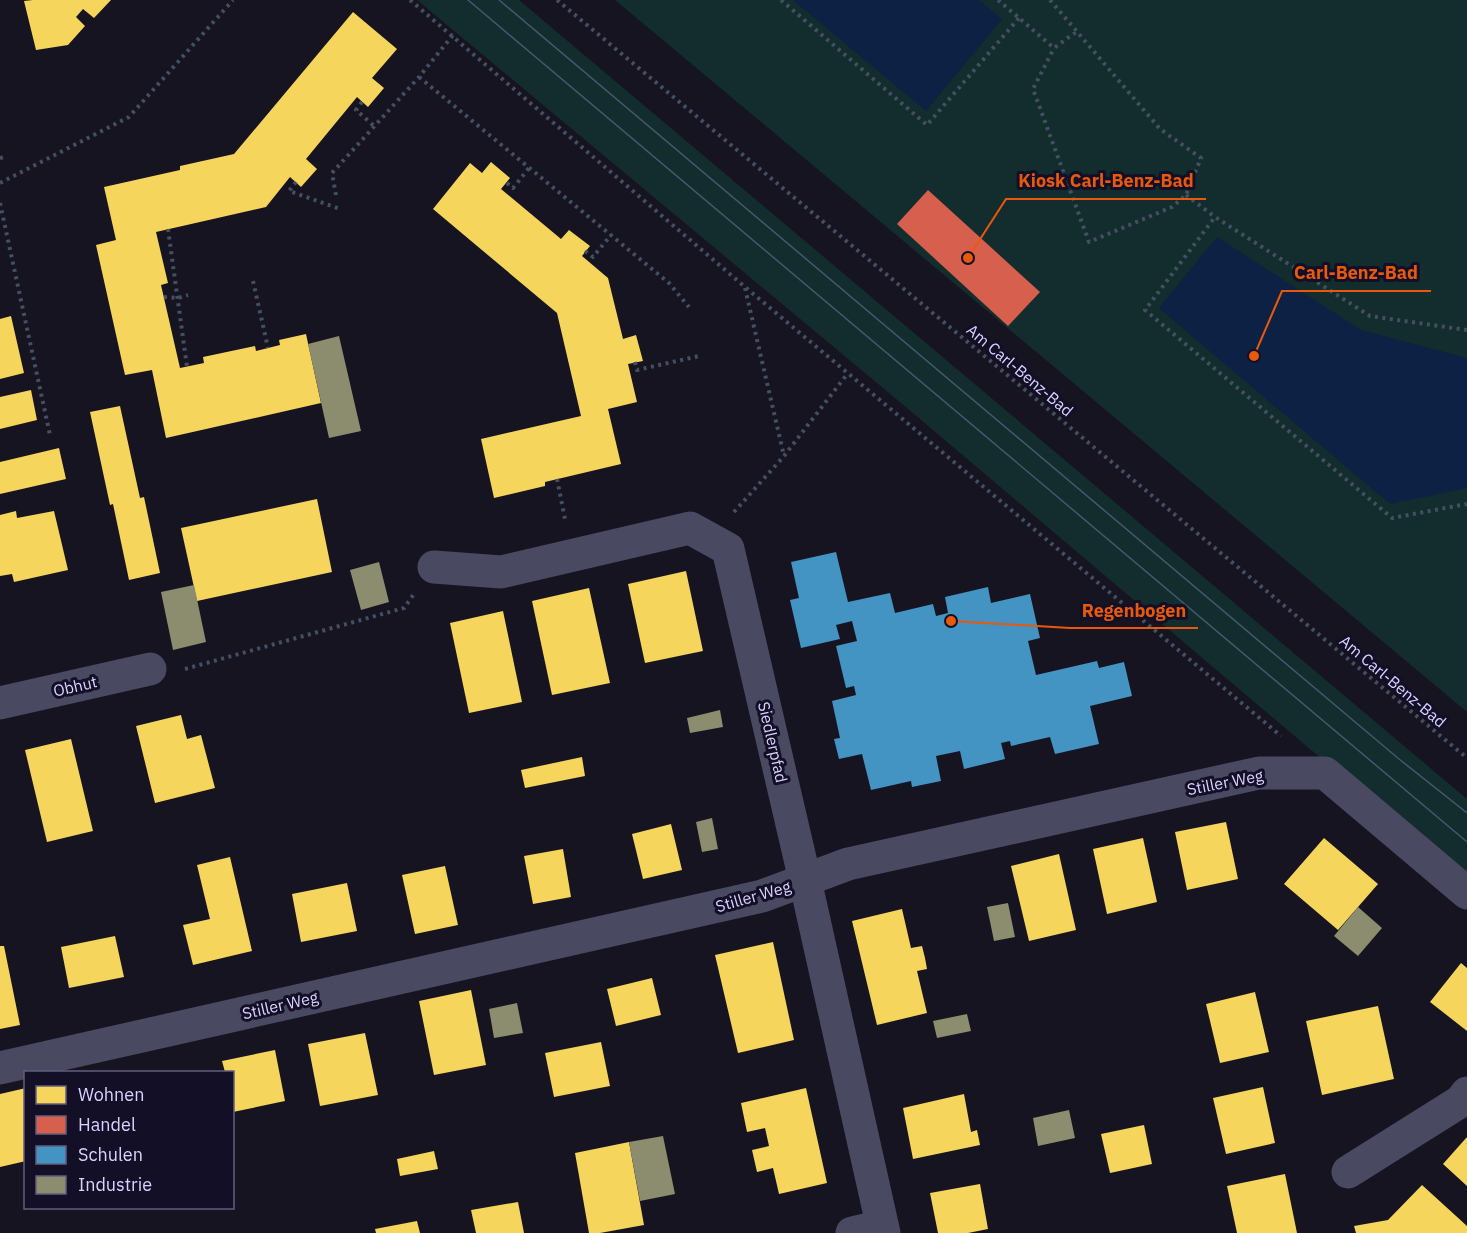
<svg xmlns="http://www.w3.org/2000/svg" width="1467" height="1233" viewBox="0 0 1467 1233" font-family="'IBM Plex Sans',sans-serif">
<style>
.green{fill:#132c2d}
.water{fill:#0d2144}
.homes{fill:#f6d55c}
.shops{fill:#d6604d}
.schools{fill:#4393c3}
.industry{fill:#8c8c6e}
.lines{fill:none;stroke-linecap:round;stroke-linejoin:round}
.path{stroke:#44505f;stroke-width:4;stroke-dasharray:3 4.5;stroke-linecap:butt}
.minor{stroke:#4a4962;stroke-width:33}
.tram{stroke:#43596b;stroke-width:1.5}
.labels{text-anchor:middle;stroke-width:6;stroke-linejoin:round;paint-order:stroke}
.street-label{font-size:16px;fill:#d9d4ff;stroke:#130f26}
.leader{fill:none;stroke:#e8590c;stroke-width:2}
.callout-dot{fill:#e8590c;stroke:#130f26;stroke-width:2}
.callout-label{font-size:18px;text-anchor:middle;font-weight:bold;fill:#e8590c;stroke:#130f26;stroke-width:6;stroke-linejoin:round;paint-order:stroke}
</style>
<rect width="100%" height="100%" fill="#161421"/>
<path class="green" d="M 417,0 L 519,0 L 1467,799 L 1467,882 L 901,403 Z
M 615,0 L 1467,0 L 1467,712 Z"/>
<path class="water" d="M 793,0 L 979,0 L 1002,19 L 926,111 Z
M 1217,237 L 1361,330 L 1467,358 L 1467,488 L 1390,504 L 1159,308 Z"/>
<path class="homes" d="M 33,0 L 111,0 L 94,18 L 83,9 L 76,17 L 85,26 L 68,45 L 36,50 L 24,1 Z
M 353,12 L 397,49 L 372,78 L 384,88 L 368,107 L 357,97 L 306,159 L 317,169 L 301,187 L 290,177 L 266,207 L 156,232 L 168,283 L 161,285 L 180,368 L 204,363 L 203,357 L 255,346 L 256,351 L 280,345 L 279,340 L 306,334 L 321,403 L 166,438 L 152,370 L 125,375 L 96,245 L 116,240 L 104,187 L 180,170 L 180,166 L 234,154 Z
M 491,162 L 510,178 L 501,189 L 561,239 L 569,230 L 590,246 L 582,256 L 608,278 L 623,339 L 636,335 L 643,361 L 628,364 L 637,402 L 608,409 L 621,464 L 545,482 L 545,486 L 494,498 L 481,439 L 581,416 L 557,313 L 433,209 L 470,163 L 482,173 Z
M 11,316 L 24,373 L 0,379 L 0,319 Z
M 31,390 L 37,420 L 0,429 L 0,397 Z
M 120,406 L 140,498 L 144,497 L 160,573 L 129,580 L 113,504 L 110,505 L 90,412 Z
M 59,448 L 66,479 L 0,494 L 0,462 Z
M 317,499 L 332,572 L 197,601 L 181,528 Z
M 16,511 L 17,518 L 54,511 L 68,570 L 14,582 L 12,574 L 0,576 L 0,515 Z
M 686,571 L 703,651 L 645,663 L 628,584 Z
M 589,588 L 610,683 L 552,695 L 532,601 Z
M 503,611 L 522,702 L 469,713 L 450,623 Z
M 181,715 L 187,739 L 201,735 L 215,788 L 155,803 L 136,726 Z
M 71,739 L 93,831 L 47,842 L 25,750 Z
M 582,757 L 585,776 L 525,788 L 521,770 Z
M 1226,822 L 1238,879 L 1187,890 L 1175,832 Z
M 671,824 L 682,870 L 643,879 L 632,834 Z
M 1143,838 L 1157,902 L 1107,914 L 1093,849 Z
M 1324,838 L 1378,884 L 1338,930 L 1284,884 Z
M 563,849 L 571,897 L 533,904 L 524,856 Z
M 1059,854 L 1076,930 L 1029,941 L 1011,866 Z
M 230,857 L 252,951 L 193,965 L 183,925 L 210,919 L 197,865 Z
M 445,866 L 458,925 L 415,934 L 402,875 Z
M 347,883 L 357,931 L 301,942 L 292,894 Z
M 902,909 L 911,948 L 922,946 L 925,958 L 927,969 L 917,971 L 927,1013 L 877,1025 L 852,921 Z
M 115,936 L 124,977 L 69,988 L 61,947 Z
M 773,942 L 794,1040 L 738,1053 L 715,955 Z
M 0,946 L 4,946 L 20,1025 L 0,1029 Z
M 1461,963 L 1467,968 L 1467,1031 L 1430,1002 Z
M 652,978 L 661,1015 L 616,1026 L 607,989 Z
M 471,990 L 486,1065 L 434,1075 L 419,1001 Z
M 1255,992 L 1269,1052 L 1220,1063 L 1206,1004 Z
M 1378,1006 L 1394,1079 L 1322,1095 L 1306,1021 Z
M 365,1033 L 378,1095 L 320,1106 L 308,1044 Z
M 601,1042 L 610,1086 L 554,1097 L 545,1053 Z
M 275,1050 L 285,1101 L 233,1112 L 232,1072 L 225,1072 L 222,1061 Z
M 1263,1087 L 1275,1143 L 1226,1154 L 1213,1098 Z
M 26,1088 L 26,1161 L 0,1167 L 0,1094 Z
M 806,1088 L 827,1183 L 779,1194 L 773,1168 L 757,1172 L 752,1150 L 769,1146 L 765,1128 L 747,1132 L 741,1103 Z
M 964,1094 L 971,1132 L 977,1130 L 980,1145 L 913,1159 L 903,1108 Z
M 1144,1125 L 1152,1164 L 1110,1173 L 1101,1134 Z
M 1467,1137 L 1467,1186 L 1443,1164 Z
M 629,1142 L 644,1225 L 600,1233 L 589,1233 L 575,1153 Z
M 434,1151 L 438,1169 L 400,1176 L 397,1159 Z
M 1285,1174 L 1297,1233 L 1237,1233 L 1227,1186 Z
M 980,1184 L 988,1229 L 968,1233 L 938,1233 L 930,1193 Z
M 1422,1185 L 1467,1226 L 1467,1233 L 1356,1233 L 1354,1226 L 1388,1220 Z
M 518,1202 L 524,1233 L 476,1233 L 471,1210 Z
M 417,1221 L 420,1233 L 376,1233 L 375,1229 Z"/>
<path class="shops" d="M 928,190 L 1040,292 L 1008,326 L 897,224 Z"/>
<path class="schools" d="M 836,552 L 848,602 L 890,593 L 895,613 L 933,604 L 936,616 L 948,613 L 945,597 L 988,587 L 991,603 L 1030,594 L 1040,638 L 1028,641 L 1036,675 L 1097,661 L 1099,668 L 1124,662 L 1132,696 L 1090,706 L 1099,744 L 1055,754 L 1050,737 L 1011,746 L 1010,741 L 1001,743 L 1005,759 L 964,769 L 960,751 L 936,756 L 941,781 L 912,787 L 911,781 L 871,790 L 862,754 L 839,759 L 834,739 L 840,738 L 832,701 L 856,695 L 854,686 L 846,688 L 836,646 L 857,641 L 852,621 L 836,625 L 840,639 L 801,648 L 790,600 L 799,598 L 791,562 Z"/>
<path class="industry" d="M 339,336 L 361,431 L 329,438 L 308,344 Z
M 379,562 L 389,602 L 361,610 L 350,570 Z
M 194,585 L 206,642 L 173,650 L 161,592 Z
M 720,710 L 723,727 L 690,733 L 687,718 Z
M 712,818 L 718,849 L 702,852 L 696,822 Z
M 1008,903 L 1015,937 L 994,941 L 987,907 Z
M 1358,907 L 1382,928 L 1358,956 L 1334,936 Z
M 517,1003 L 523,1033 L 494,1038 L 489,1009 Z
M 967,1014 L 971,1031 L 937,1038 L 933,1021 Z
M 1069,1110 L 1075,1138 L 1038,1146 L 1033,1118 Z
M 663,1136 L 675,1194 L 640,1201 L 629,1142 Z"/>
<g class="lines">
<path class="path" d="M 410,0 L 745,287 L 1281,736
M 557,0 L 1467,758
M 781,0 L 927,125 L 1019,18
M 998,0 L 1054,48 L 1076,32
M 1050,0 L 1160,129 L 1201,158 L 1186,195 L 1172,207 L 1089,242 L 1033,89 L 1054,48
M 419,77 L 669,283 L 689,307
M 362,102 L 356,110 L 374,126
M 0,158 L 5,157
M 296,182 L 289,191 L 340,209
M 0,183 L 129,117 L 233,0
M 507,183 L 513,188 L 529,168
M 336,195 L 332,173 L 419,77 L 453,35
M 1186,195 L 1215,217
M 0,203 L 50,435
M 168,229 L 187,367
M 585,251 L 593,257 L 611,235
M 253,281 L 268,348
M 745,288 L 784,456
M 164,297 L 178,298 L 188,295
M 1467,330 L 1370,316 L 1215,217 L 1145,310 L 1392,518 L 1467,504
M 635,362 L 637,370 L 699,356
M 557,479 L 565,519
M 734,512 L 784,456 L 848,373
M 185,669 L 404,608 L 414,594"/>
<path class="minor" d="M 434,567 L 501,572 L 690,528 L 728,549 L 805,880 L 884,1233
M 0,703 L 150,669
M 0,1068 L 762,896 L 848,864 L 1259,773 L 1325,773 L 1467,893
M 1348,1172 L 1461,1101 L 1467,1093
M 852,1233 L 882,1226"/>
<path class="tram" d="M 468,0 L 1467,842
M 499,0 L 1399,759 L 1467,813"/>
</g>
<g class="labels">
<g class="street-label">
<text transform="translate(1020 370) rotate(40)" y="6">Am Carl-Benz-Bad</text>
<text transform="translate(1393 681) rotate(40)" y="6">Am Carl-Benz-Bad</text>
<text transform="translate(75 686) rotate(-13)" y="6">Obhut</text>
<text transform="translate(773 742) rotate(77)" y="6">Siedlerpfad</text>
<text transform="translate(1225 782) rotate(-11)" y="6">Stiller Weg</text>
<text transform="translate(753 896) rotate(-16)" y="6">Stiller Weg</text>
<text transform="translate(280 1005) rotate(-13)" y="6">Stiller Weg</text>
</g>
</g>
<path class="leader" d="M968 258L1006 199H1206M1254 356L1282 291H1431M951 621L1070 628H1198"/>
<g class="callout-dot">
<circle cx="968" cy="258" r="6"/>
<circle cx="1254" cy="356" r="6"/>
<circle cx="951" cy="621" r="6"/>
</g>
<g class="callout-label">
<text x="1106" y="187">Kiosk Carl-Benz-Bad</text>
<text x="1356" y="279">Carl-Benz-Bad</text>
<text x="1134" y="617">Regenbogen</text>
</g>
<rect x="24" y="1071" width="210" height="138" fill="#130f26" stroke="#625e7d" stroke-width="1.5"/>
<rect x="36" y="1086" width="30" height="18" fill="#f6d55c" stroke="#625e7d" stroke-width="1.5"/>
<text x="78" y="1101" font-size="18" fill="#d9d4ff">Wohnen</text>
<rect x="36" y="1116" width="30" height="18" fill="#d6604d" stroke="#625e7d" stroke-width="1.5"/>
<text x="78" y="1131" font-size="18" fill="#d9d4ff">Handel</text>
<rect x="36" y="1146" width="30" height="18" fill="#4393c3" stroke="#625e7d" stroke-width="1.5"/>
<text x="78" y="1161" font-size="18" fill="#d9d4ff">Schulen</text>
<rect x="36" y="1176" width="30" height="18" fill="#8c8c6e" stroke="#625e7d" stroke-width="1.5"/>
<text x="78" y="1191" font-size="18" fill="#d9d4ff">Industrie</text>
</svg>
